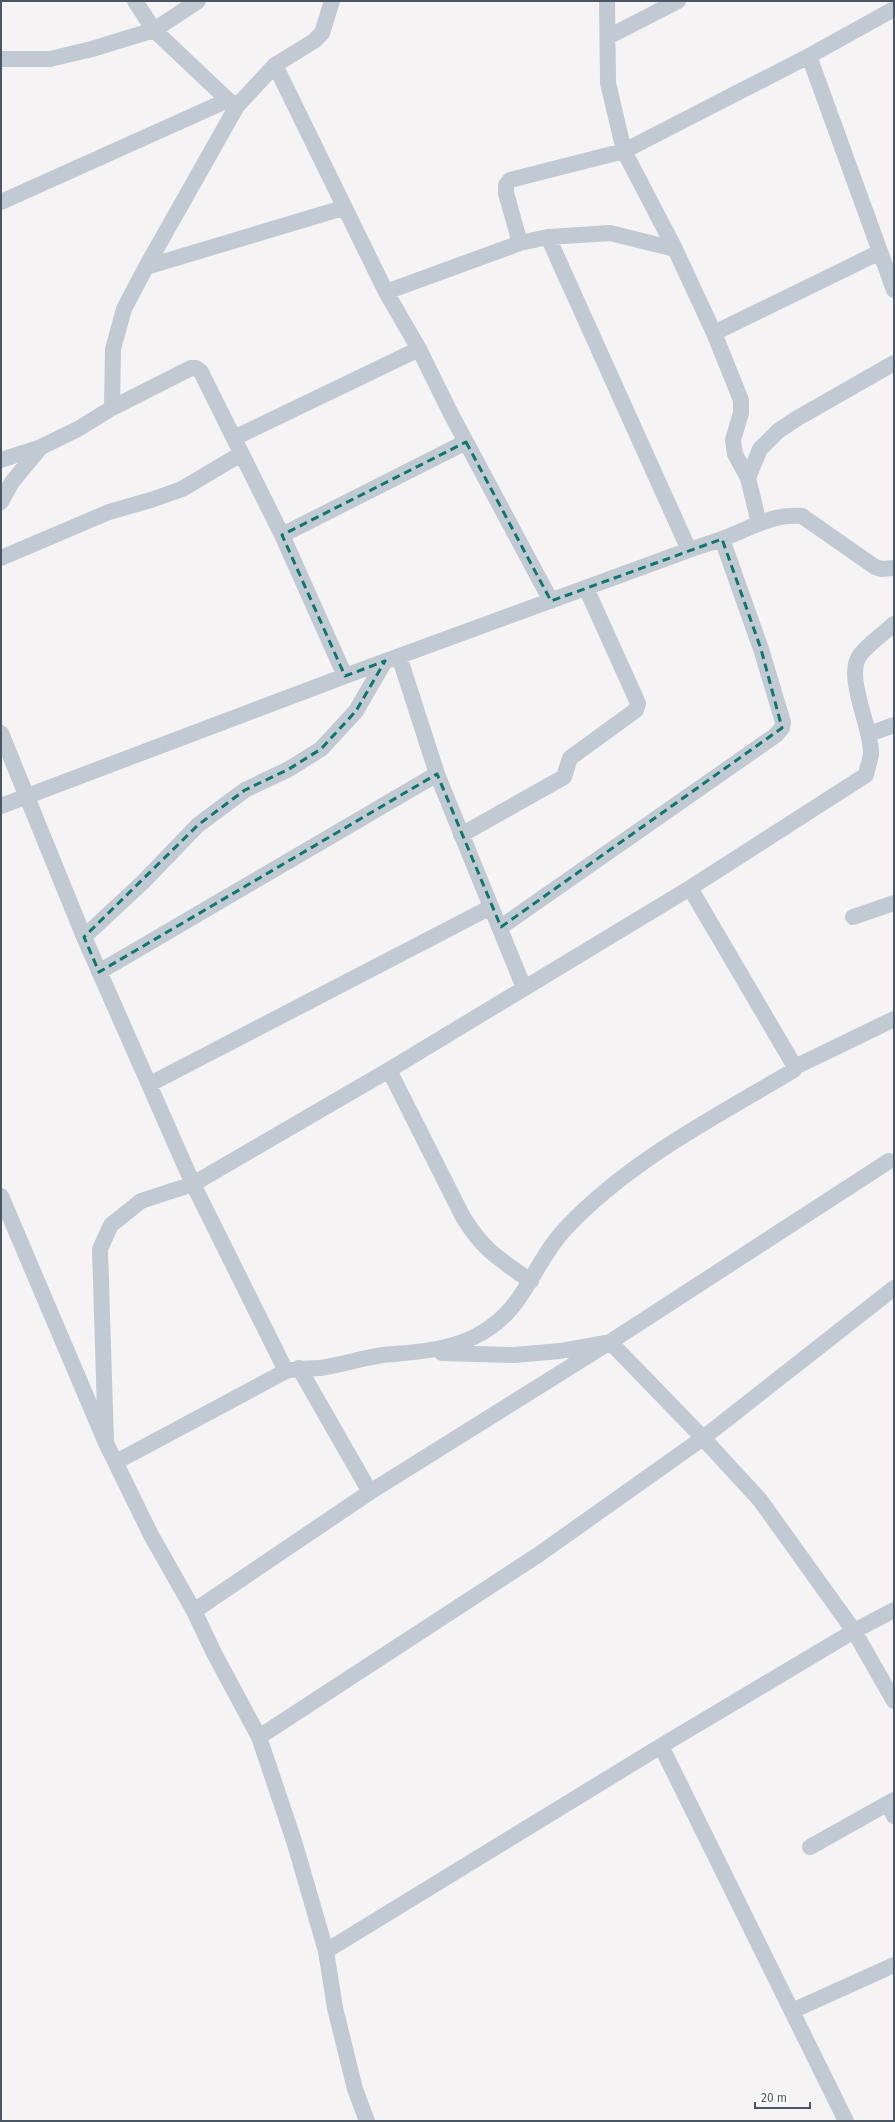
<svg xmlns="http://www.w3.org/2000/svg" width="895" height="2122" viewBox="0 0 895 2122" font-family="'Fira Sans',sans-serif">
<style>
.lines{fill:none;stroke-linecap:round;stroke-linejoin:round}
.minor{stroke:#c1cad2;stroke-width:16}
.marked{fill:none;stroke:#0f766e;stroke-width:3;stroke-dasharray:8 5;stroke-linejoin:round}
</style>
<rect width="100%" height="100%" fill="#f5f3f3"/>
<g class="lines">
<path class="minor" d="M 135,1 L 154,30 L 228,100 L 236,105
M 607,1 L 608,83 L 624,151 L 675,249 L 714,333 L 741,400 L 741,413 L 733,440 L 735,454 L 748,478
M 608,37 L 678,1
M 809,56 L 894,290
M 1,59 L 50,59 L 92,49 L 154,30 L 198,1
M 275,65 L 386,292 L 419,349 L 451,414 L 551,601
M 1,202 L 228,100
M 548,237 L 689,550
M 520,243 L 506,193 L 506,185 L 510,180 L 624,151 L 809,56 L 894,9
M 146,267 L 343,208
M 386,292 L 520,243 L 548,237 L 610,233 L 675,249
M 714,333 L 880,252
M 112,408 L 113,349 L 124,309 L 146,267 L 237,106 L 275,65 L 314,41 L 322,33 L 332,1
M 234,438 L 419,349
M 1,460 L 41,447 L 78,429 L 112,408 L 191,368 L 196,368 L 201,372 L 282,535 L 345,676
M 1,502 L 12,482 L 41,447
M 759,523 L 748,478 L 760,449 L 778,431 L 796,419 L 894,363
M 282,535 L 466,442
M 1,558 L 109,512 L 151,500 L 182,489 L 241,454
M 399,656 L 437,774 L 524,988
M 1,733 L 84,937 L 193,1184 L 286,1371
M 869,734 L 894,725
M 1,806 L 345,676 L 689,550 C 700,546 711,543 722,539 C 749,529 773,513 802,516 L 875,567 L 882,569 L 894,568
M 461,835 L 564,777 L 570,758 L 636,710 L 638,703 L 586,588
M 690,888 L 795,1067
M 853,917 L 894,903
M 501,927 L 776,735 L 782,728 L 783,722 L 761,649 L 722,539
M 84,937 L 143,882 L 198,825 L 245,790 L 289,769 L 321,749 L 356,711 L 385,661
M 99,972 L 437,774
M 389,1070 L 463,1217 C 484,1251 499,1259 531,1281
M 150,1084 L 491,907
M 1,1196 L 106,1443 L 151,1535 L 194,1611 L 214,1653 L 259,1737 L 294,1841 L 326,1951 L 335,2008 L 355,2089 L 367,2121
M 442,1353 L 514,1355 L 560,1351 L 610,1342 L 703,1438 L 760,1500 L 854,1631 L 894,1701
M 299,1368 L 370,1492
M 106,1443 L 100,1249 L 111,1225 L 141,1201 L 193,1184 L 389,1070 L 690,888 L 866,775 C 867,768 870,761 871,754 C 872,728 844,676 860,655 C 868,644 883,634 894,624
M 116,1462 L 286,1371 C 298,1368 308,1369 320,1368 C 341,1365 362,1358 383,1355 C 415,1352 447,1351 476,1336 C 526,1311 531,1265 566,1228 C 630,1160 714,1118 794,1070 L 795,1067 L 894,1019
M 194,1611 L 370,1492 L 610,1342 L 889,1161
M 259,1737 L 538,1555 L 703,1438 L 894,1288
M 661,1746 L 846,2121
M 888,1804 L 894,1816
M 810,1847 L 894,1800
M 326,1951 L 661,1746 L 854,1631 L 894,1610
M 792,2011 L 894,1965"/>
</g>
<path class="marked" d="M 466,442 L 551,601 L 722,539 L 761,649 L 782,728 L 501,927 L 437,774 L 99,972 L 84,937 L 198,825 L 245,790 L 289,769 L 321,749 L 356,711 L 385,661 L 345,676 L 282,535 Z"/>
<rect width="895" height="2122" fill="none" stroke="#4a5661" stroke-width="4"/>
<path d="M755 2102v6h55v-6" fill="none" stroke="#4a5661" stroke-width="2"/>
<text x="761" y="2102" font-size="12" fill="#4a5661" stroke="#ffffff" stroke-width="3" paint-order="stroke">20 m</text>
</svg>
